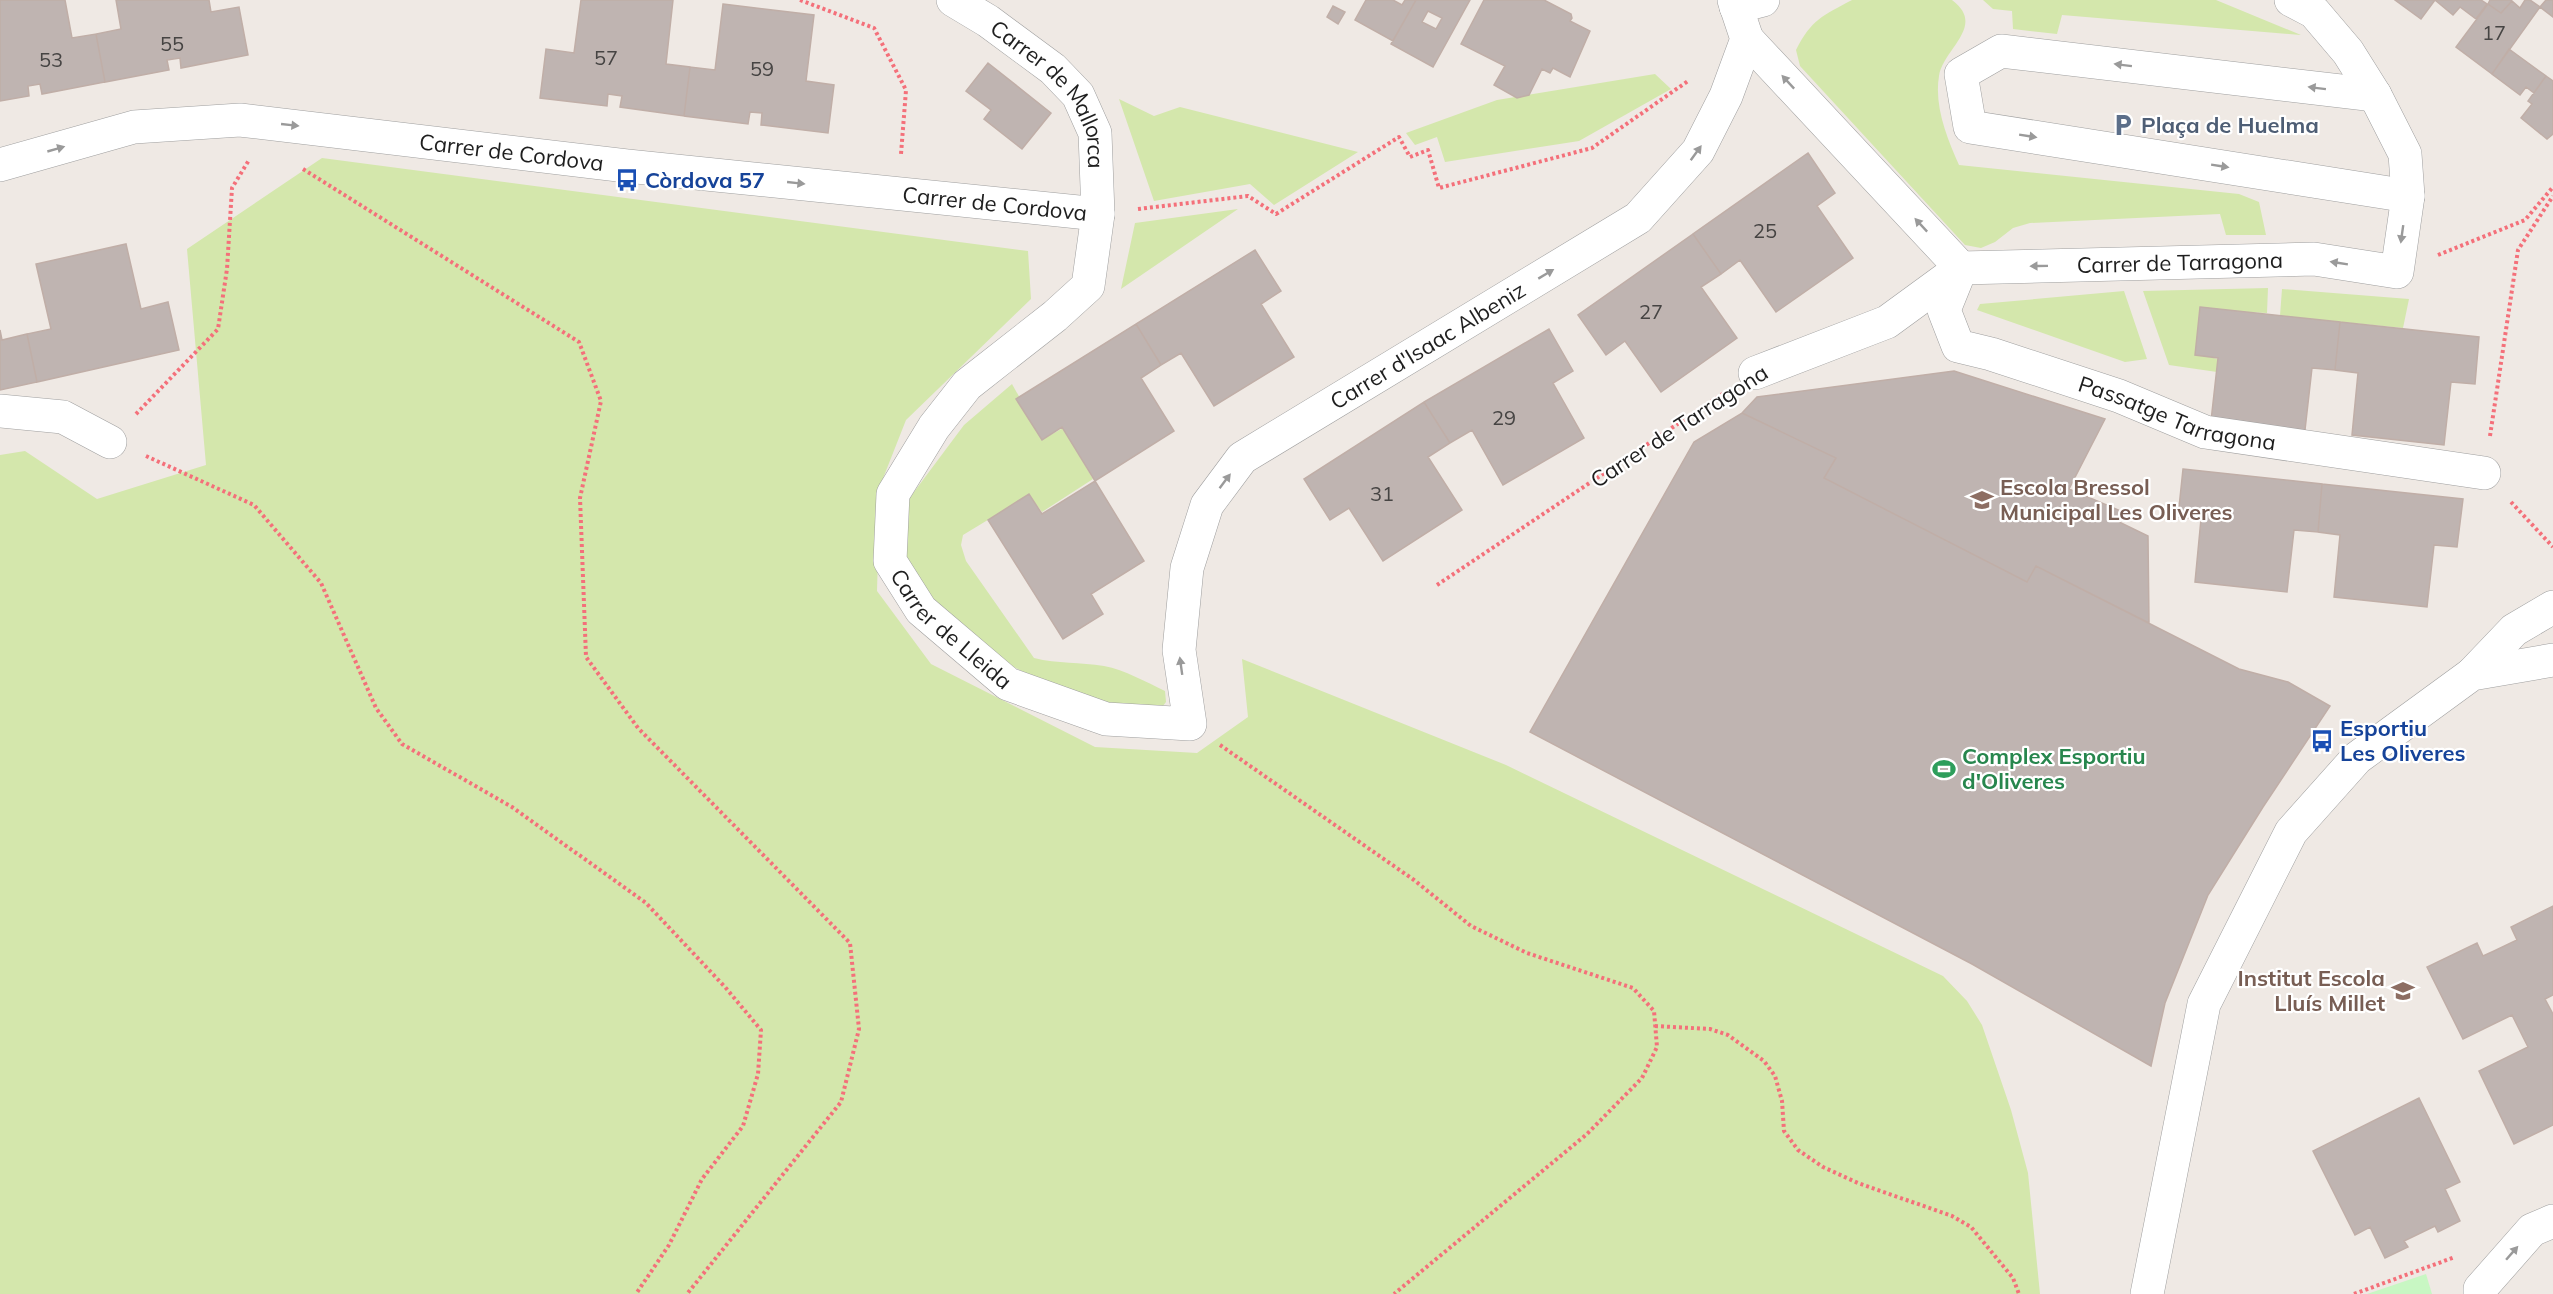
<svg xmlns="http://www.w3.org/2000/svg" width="2553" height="1294" viewBox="0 0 2553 1294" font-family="Mulish,sans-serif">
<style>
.grass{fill:#d4e7ac}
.park{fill:#c8f7c3}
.building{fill:#bfb4b1;stroke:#c0aea7;stroke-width:1.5;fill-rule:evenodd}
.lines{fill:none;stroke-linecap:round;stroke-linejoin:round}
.minor-casing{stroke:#9f9f9f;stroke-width:34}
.path{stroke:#f4707a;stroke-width:4;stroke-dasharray:3 3;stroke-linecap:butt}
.minor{stroke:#fff;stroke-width:33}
.oneway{fill:#9a9a9a}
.labels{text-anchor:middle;stroke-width:4.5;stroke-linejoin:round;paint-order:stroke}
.number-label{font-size:20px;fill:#464443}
.street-label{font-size:22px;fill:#1e1e1e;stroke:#fff}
.service-label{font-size:22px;font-weight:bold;fill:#4e5e75;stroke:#fff;text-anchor:start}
.transit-label{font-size:22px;font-weight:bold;fill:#164399;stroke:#fff;text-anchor:start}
.education-label{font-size:22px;font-weight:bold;fill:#785e54;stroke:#fff;text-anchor:start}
.leisure-label{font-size:22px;font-weight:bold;fill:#27864d;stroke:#fff;text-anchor:start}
</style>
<rect width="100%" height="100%" fill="#efe9e4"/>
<path class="grass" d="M 1852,0 L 1952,0 C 1987,26 1943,49 1939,76 C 1934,106 1947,138 1959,165 L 2239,194 L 2259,202 L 2266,235 L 2226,235 L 2220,214 L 2030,223 L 2013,228 L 1995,242 L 1981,248 L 1965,245 L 1800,66 L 1796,50 C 1812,19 1822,16 1852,0 Z
M 1983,0 L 2216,0 L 2301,35 L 2062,15 L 2057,34 L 2013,29 L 2012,11 L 1993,9 Z
M 1655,74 L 1671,89 L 1579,141 L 1445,162 L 1437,137 L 1415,145 L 1406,133 L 1497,100 Z
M 1119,99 L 1154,116 L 1180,107 L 1358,152 L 1274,205 L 1250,184 L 1154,201 Z
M 322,158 L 1028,251 L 1031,299 L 906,420 L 880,486 L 877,591 L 931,664 L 1095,747 L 1197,753 L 1248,717 L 1242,659 L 1506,765 L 1943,976 L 1967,1001 L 1982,1025 L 2011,1110 L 2028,1173 L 2040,1294 L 0,1294 L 0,455 L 25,451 L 97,499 L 206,465 L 187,249 Z
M 1238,209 L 1121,289 L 1135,223 Z
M 2268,288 L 2267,313 L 2203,310 L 2198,353 L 2220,360 L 2217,372 L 2169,365 L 2143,291 Z
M 2282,289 L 2409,299 L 2403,328 L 2280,316 Z
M 2124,291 L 2147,359 L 2125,362 L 1977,310 L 1980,304 Z
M 1012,384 L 1043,439 L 1063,428 L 1093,479 L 1042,512 L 1029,495 L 963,535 L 961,545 L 966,561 L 1034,658 C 1058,664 1080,662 1104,666 C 1125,670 1146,682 1165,691 L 1166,702 L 1159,711 L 1067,696 L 1014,667 L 973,638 L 922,591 L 905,558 L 908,500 L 964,425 Z"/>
<path class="park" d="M 2426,1274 L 2432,1294 L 2367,1294 Z"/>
<path class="building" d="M 0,0 L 65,0 L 72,38 L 96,34 L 105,82 L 42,94 L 40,84 L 28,86 L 29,96 L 0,101 Z
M 116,0 L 209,0 L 211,12 L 239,7 L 248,55 L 181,68 L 180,58 L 167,60 L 169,70 L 105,82 L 96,34 L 121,29 Z
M 581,0 L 673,0 L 666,64 L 690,67 L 684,116 L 620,107 L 622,96 L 608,94 L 607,106 L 540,98 L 546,49 L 574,53 Z
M 1366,0 L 1393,0 L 1402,5 L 1405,0 L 1416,0 L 1393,41 L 1355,20 Z
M 1416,0 L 1470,0 L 1433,67 L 1391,44 ZM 1428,11 L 1442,18 L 1436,29 L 1422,22 Z
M 1484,0 L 1544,0 L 1571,14 L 1572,18 L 1570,21 L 1590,31 L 1570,77 L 1553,68 L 1550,73 L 1542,69 L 1529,95 L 1517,98 L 1494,85 L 1505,66 L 1461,44 Z
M 2395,0 L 2435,0 L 2421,19 Z
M 2435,0 L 2481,0 L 2487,4 L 2476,19 L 2460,7 L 2453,15 Z
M 2490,0 L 2511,0 L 2512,1 L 2501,13 L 2488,4 Z
M 2525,0 L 2530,0 L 2540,7 L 2492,74 L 2456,47 L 2488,4 L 2501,13 L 2512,1 L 2520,8 Z
M 2546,0 L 2553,0 L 2553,17 L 2540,7 Z
M 723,4 L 814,15 L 806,81 L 834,85 L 828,133 L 761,125 L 762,113 L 750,112 L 748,124 L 684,116 L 690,67 L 715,70 Z
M 1333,6 L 1345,12 L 1338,24 L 1327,17 Z
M 2509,49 L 2546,76 L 2534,93 L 2526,87 L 2520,95 L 2492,74 Z
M 988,63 L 1051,113 L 1022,149 L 984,119 L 991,110 L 966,91 Z
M 2546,76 L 2553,81 L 2553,134 L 2547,139 L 2521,118 L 2532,104 L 2528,101 Z
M 1808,153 L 1835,193 L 1817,206 L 1853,258 L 1776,312 L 1740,260 L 1721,274 L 1693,234 Z
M 1693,234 L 1721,274 L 1701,287 L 1737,338 L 1661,392 L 1625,341 L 1606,355 L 1578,315 Z
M 126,244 L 141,309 L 168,302 L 179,350 L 37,382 L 27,334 L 51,329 L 36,264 Z
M 1255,250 L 1281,291 L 1261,304 L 1294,357 L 1214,406 L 1181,353 L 1161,365 L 1136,324 Z
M 2200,307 L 2340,322 L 2335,370 L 2312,368 L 2305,430 L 2211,421 L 2218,358 L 2195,355 Z
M 2340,322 L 2479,337 L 2475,384 L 2451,382 L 2444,445 L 2352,435 L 2358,373 L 2335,370 Z
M 1136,324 L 1161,365 L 1141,378 L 1174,431 L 1095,481 L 1062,427 L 1042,440 L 1016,399 Z
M 1549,329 L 1573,371 L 1553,383 L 1584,438 L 1503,485 L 1472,430 L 1450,443 L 1424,402 Z
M 0,330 L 2,340 L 27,334 L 37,382 L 0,390 Z
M 1954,371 L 2105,419 L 2069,489 L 2123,512 L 2117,521 L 2148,536 L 2149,623 L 2036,566 L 2027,582 L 1824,478 L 1836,458 L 1742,413 L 1757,397 Z
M 1424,402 L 1450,443 L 1428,457 L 1462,510 L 1383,561 L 1349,508 L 1330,520 L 1304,479 Z
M 1742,413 L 1836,458 L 1824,478 L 2027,582 L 2036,566 L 2239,669 L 2288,682 L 2330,706 L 2263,807 L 2208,895 L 2165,1003 L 2151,1066 L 1972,964 L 1530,732 L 1694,442 Z
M 2183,469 L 2322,484 L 2318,532 L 2294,530 L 2287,592 L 2195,582 L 2201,519 L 2178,517 Z
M 1095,481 L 1144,561 L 1091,594 L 1103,614 L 1063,639 L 988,520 L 1029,494 L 1042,514 Z
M 2322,484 L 2463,499 L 2457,547 L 2434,545 L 2427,607 L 2334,597 L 2340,535 L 2318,532 Z
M 2553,906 L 2553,995 L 2545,999 L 2553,1014 L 2553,1125 L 2514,1144 L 2479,1071 L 2528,1047 L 2512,1015 L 2463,1039 L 2427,967 L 2477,943 L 2483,956 L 2494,951 L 2517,940 L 2511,927 Z
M 2419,1098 L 2460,1182 L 2445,1189 L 2460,1221 L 2438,1232 L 2435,1226 L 2404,1241 L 2408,1247 L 2385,1258 L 2370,1227 L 2355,1235 L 2313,1151 Z"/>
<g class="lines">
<g class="minor-casing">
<g id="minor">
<path id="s1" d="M 953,0 L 988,21 L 1053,69 L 1078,95 L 1095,133 L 1098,214 L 1088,286 L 1055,316 L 967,385 L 934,427 L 893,494 L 890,561 L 921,610 L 1008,684 L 1106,719 L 1190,724 L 1179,650 L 1187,568 L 1207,505 L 1242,458 L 1638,218 L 1698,151 L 1726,96 L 1747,39 L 1734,0"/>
<path d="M 1736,7 L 1763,0"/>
<path d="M 1747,39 L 1961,268"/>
<path d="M 2375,95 L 2001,51 L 1961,74 L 1970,127 L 2408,196"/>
<path id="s2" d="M 0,165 L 134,127 L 240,120 L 627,166 L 1098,214"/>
<path id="s3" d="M 1961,268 L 1944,310 L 1958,346 L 1991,354 L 2119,396 L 2205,432 L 2484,473"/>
<path id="s4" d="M 1755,373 L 1887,322 L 1961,268 L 2314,259 L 2397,272 L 2408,196 L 2405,154 L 2375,95 L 2348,52 L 2314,12 L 2291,0"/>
<path d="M 0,411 L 63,417 L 110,442"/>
<path d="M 2472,674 L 2514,630 L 2553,607"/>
<path d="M 2147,1294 L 2204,1004 L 2291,832 L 2357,758 L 2472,674 L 2553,660"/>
<path d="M 2480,1294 L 2480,1289 L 2532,1230 L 2553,1221"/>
</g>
</g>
<path class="path" d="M 800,0 L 874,28 L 906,90 L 901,154
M 303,169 L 579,342 L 601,401 L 580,498 L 586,657 L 638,728 L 850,943 L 859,1029 L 841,1102 L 687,1294
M 1138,209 L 1248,196 L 1276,214 L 1399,137 L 1410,157 L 1428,150 L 1439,188 L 1592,148 L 1688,81
M 2438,255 L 2525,220 L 2553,187
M 136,414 L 218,329 L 227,269 L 232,188 L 249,160
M 2490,436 L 2518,250 L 2553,196
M 146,456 L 254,505 L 321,583 L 376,708 L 402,744 L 512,807 L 646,903 L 725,987 L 761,1030 L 758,1074 L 743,1126 L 702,1179 L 669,1245 L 636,1294
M 2511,502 L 2553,547
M 1437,585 L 1724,393
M 1220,745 L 1414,880 L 1471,926 L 1527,953 L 1633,988 L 1654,1011 L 1657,1047 L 1642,1078 L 1587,1134 L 1394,1294
M 1655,1026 L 1710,1029 L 1728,1035 L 1764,1061 L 1775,1076 L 1782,1101 L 1784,1131 L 1798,1150 L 1823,1167 L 1858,1183 L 1952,1216 L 1971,1227 L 2013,1278 L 2019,1294
M 2354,1294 L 2455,1257"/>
<use href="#minor" class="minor"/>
</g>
<defs><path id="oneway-solid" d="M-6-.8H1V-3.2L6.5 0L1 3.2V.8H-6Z" transform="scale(1.5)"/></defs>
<g class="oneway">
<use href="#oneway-solid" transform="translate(2123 65) rotate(-173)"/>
<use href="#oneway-solid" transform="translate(1788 82) rotate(-133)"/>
<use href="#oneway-solid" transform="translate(2317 88) rotate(-173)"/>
<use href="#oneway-solid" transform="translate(290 125) rotate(6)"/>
<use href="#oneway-solid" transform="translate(2028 136) rotate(9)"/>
<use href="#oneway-solid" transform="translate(56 149) rotate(-16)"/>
<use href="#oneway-solid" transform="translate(1696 153) rotate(-54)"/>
<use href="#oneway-solid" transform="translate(2220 166) rotate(9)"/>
<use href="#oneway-solid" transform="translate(796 183) rotate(6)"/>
<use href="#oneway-solid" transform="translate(1921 225) rotate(-133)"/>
<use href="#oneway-solid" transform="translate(2402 234) rotate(98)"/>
<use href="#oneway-solid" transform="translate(2339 263) rotate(-171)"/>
<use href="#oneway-solid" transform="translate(2039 266) rotate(179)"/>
<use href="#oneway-solid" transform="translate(1546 274) rotate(-31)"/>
<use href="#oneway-solid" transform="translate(1225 481) rotate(-53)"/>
<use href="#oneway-solid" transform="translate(1181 666) rotate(-98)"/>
<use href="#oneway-solid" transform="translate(2512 1253) rotate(-49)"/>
</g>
<defs>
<g id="parking-bare" transform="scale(1.8)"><path d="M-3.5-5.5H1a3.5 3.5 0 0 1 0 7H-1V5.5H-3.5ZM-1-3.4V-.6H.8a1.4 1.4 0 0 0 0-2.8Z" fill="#5c6f8a" stroke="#fff" stroke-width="2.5" paint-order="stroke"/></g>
<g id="bus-bare" transform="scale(1.8)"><path d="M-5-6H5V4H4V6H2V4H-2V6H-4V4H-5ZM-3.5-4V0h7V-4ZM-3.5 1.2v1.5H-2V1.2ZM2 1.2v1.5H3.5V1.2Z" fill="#1a4fb4" stroke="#fff" stroke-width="2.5" paint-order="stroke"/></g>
<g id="school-bare" transform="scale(1.8)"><path d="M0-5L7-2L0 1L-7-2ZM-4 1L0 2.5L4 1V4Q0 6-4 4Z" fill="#8d6e63" stroke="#fff" stroke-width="2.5" paint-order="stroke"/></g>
<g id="stadium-bare" transform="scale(1.8)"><path d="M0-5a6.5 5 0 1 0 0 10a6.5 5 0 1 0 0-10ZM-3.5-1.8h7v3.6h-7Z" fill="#2e9e5b" stroke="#fff" stroke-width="2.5" paint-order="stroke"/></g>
</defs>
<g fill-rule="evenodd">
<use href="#parking-bare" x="2123" y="125"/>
<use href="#bus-bare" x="627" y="180"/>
<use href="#school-bare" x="1982" y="500"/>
<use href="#bus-bare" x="2322" y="741"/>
<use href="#stadium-bare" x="1944" y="769"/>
<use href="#school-bare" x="2403" y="991"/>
</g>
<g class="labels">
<g class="number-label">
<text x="2494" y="40">17</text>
<text x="172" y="51">55</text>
<text x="606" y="65">57</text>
<text x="51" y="67">53</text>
<text x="762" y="76">59</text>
<text x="1765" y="238">25</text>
<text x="1651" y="319">27</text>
<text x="1504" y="425">29</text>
<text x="1382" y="501">31</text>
</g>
<g class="street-label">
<text dy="8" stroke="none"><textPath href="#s1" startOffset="141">Carrer de Mallorca</textPath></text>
<text dy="8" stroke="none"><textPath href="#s2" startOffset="519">Carrer de Cordova</textPath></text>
<text dy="8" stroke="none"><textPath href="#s2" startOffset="1005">Carrer de Cordova</textPath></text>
<text dy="8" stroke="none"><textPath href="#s4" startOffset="452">Carrer de Tarragona</textPath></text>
<text dy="8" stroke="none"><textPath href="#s1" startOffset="1568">Carrer d'Isaac Albeniz</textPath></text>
<text dy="8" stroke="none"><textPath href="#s3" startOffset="314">Passatge Tarragona</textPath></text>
<text transform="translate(1679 426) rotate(-33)" y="8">Carrer de Tarragona</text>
<text dy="8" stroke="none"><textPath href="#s1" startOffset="801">Carrer de Lleida</textPath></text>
</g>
<g class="service-label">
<text x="2141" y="133">Plaça de Huelma</text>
</g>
<g class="transit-label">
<text x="645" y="188">Còrdova 57</text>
<text x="2340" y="736">Esportiu<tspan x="2340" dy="25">Les Oliveres</tspan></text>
</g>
<g class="education-label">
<text x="2000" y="495">Escola Bressol<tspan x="2000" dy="25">Municipal Les Oliveres</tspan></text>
<text x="2385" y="986" text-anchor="end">Institut Escola<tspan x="2385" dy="25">Lluís Millet</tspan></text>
</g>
<g class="leisure-label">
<text x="1962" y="764">Complex Esportiu<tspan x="1962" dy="25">d'Oliveres</tspan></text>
</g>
</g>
</svg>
